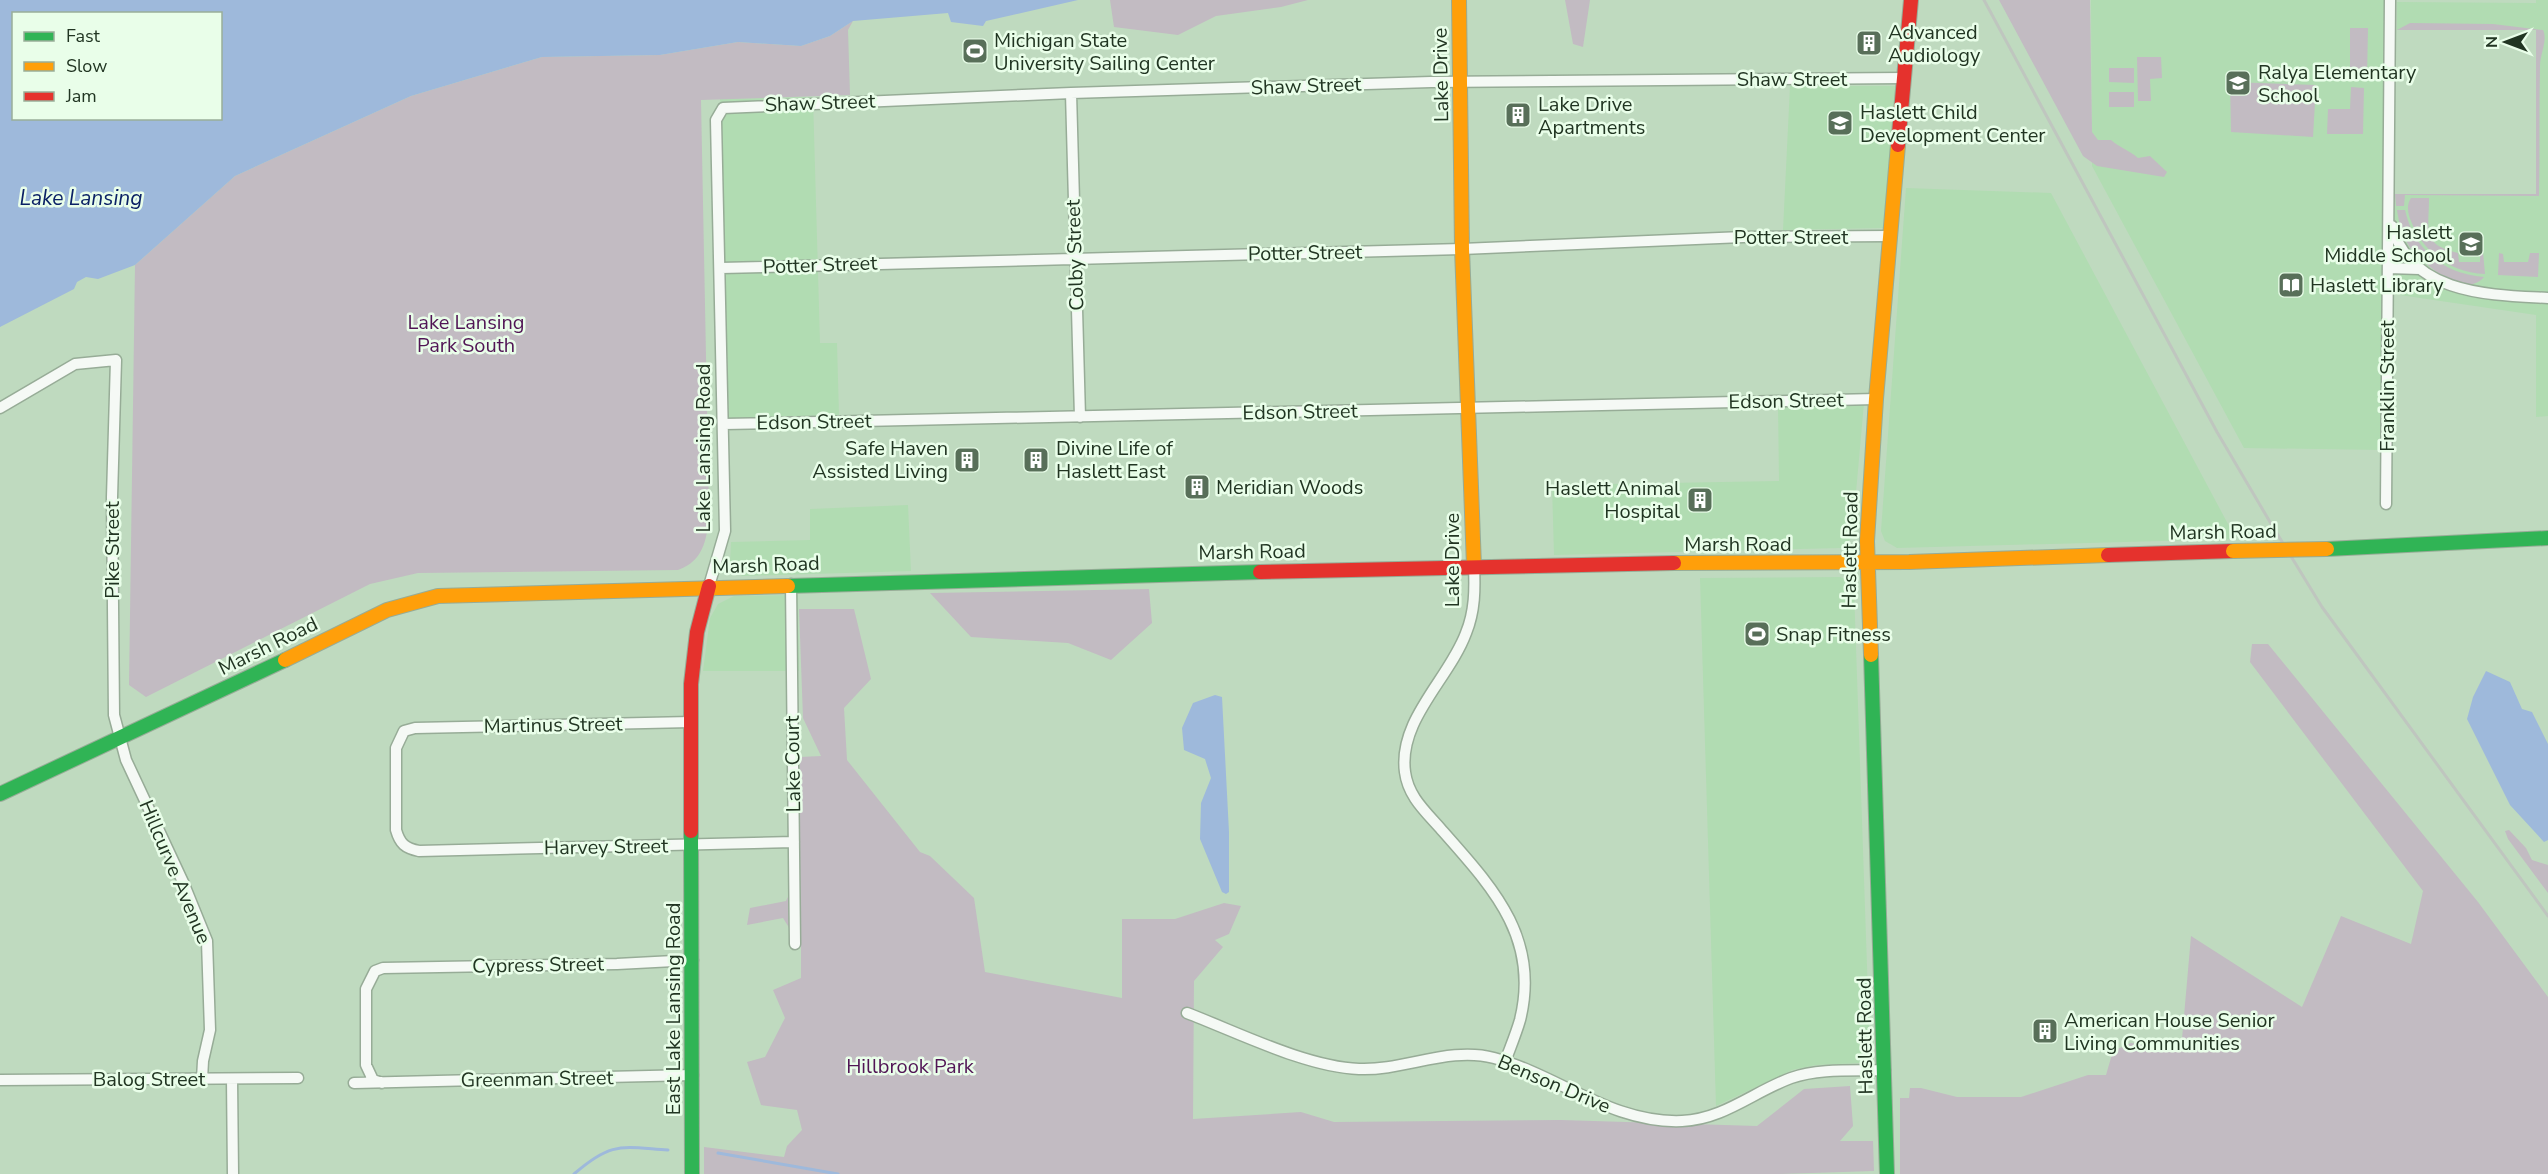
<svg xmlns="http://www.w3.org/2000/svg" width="2548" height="1174" viewBox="0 0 2548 1174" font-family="'Nunito Sans',sans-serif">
<rect width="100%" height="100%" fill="#bfdabf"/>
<path fill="#b1dcb2" d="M2091,0H2384L2382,450L2244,448L2092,166Z
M2536,0H2548V416L2536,417V315L2393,294L2395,194H2536V30H2397V2L2536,3Z
M1790,86H1896L1883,228L1783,230Z
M813,97L820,343H837L839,415L729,418L720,99Z
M1906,188L2051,193L2236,539L1897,548L1885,541L1881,531Z
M1864,403L1852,537L1842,548L1554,555L1552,485L1779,481L1778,405Z
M908,505L911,571L742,576L730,563L731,542L810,540V509Z
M1840,577L1850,581L1854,589L1870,1053L1860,1063L1816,1065L1792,1070L1716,1106L1700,578Z
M798,595L799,671H703L710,618L718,604L734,596Z"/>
<path fill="#c2bbc2" d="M1110,0H1308L1281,7L1216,16L1178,35L1114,27Z
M1565,0H1590L1583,47L1573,44Z
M1999,0H2090L2092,132L2098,140H2111C2120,148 2129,150 2138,158L2150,156L2167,172L2164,177L2097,166L2083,156Z
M853,21L848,30L850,95L701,100L709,510C708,535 705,561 678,570L418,573L370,584L146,697L129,685L135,265L235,176L411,96L542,57L660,55L738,42L801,46L830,36Z
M2410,23L2493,24L2543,30C2548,40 2540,54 2540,66C2539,109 2540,153 2539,196L2405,195L2404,206H2396L2395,194H2536V30H2397Z
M2350,28H2368L2367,77H2350Z
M2161,57L2162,78L2150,79L2151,101H2138L2137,57Z
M2109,68H2134V83L2109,82Z
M2230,82L2316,85L2313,137L2231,132Z
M2351,87L2364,88L2363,134H2327L2328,109H2350Z
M2109,92H2134V107H2109Z
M2411,198H2429C2429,232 2421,244 2458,253L2459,262H2480V254L2483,252L2485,274C2451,273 2423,252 2411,221C2408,214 2406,205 2411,198Z
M2397,210H2405C2414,250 2444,274 2484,277C2466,300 2421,263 2409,246C2402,235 2399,223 2397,210Z
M2499,253L2503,254L2504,262H2528L2530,253H2539L2538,277L2498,275Z
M1149,589L1152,623L1111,660L1068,643L971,637L930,593Z
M799,609H854L871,679L844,708L847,760L920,852L930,856L974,898L985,972L1122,998V919H1175L1224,903L1241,906L1229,934L1215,940L1223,947L1194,981L1193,1119L1301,1112L1334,1122L1561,1120L1757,1126L1804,1089L1850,1086L1853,1126L1840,1141H1873L1874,1171L1780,1174H704V1147L784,1157L787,1146L802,1130L797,1110L761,1105L747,1062L765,1057L785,1018L773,990L801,978V947L783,918L747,925L750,908L786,901L800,872V757L821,756L803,718Z
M2252,644H2268L2478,902L2548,997V1174H1900V1098H1909L1910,1088H1921L1957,1097H2021L2088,1075H2106L2113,1051L2131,1043L2153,1046L2182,1039L2191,936L2302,1007L2341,916L2411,944L2423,891L2250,662Z
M2509,830L2526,848L2532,860L2548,865V893L2508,839L2505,831Z"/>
<path fill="#9eb9db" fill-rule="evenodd" d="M0,0H1078L986,21L983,26L951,22L948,13L853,21L830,36L801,46L738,42L660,55L542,57L411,96L235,176L135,265L98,279L86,277L77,282L74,289L0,327ZM14,14H220V118H14Z
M2486,671L2510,682L2522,709L2532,712L2548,744V840L2544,842L2510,805L2467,719L2473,697Z
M1215,695L1222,697L1229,832V892L1226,894L1222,892L1200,839L1201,803L1211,778L1205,759L1184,750L1182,728L1193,703Z"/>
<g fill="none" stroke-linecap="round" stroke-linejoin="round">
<path stroke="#9eb9db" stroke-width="3" d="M718,1153L838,1174
M574,1174C612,1141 621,1147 668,1150"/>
<g stroke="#97ac97" stroke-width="13">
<path id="street" d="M1071,93L1080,417
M2392,226C2411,295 2491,295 2548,298
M721,268L1462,249L1743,237L1890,236
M2388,268L2420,269
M0,408L75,364L116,360L112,497L114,715L126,760L183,882L207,941L210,1030L203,1061L202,1079
M724,424L1876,399
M2386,504L2390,0
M1474,566C1475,589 1475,611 1466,633C1449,679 1398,720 1405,772C1408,796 1425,811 1440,828C1490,885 1541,936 1520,1020C1516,1034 1510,1048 1505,1062
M791,584L795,944
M709,586L725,531L716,120L723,108L1071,93L1431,82L1904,78
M691,722L415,728L404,731L396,748V830C400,844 405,848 419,851L794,842
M1187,1013C1237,1032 1306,1067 1359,1069C1404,1071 1449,1046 1494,1058C1558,1075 1612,1124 1682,1121C1724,1119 1753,1092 1791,1078C1820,1068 1854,1071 1885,1070
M232,1079L233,1174
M0,1080L298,1078
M354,1083L693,1075
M382,1083L373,1080L366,1065V989L375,971L383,968L617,964L693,960"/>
</g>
<g stroke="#97ac97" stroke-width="16">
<path id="fast" d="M2327,549L2548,538
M788,586L1260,572
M1871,655L1887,1174
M0,794L285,660
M691,831L692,1174"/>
</g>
<g stroke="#97ac97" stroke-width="16">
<path id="slow" d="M1459,0L1462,249L1474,566
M1674,563L1909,562L2108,555
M1871,655L1867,541L1876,399L1898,145
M285,660L387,610L438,596L788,586"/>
</g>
<g stroke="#97ac97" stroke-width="16">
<path id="jam" d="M1898,145L1911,0
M2108,555L2233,551
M1260,572L1674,563
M691,831V684L697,632L709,586"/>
</g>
<use href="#street" stroke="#f5f9f5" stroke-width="10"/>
<use href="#fast" stroke="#30b455" stroke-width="14"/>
<use href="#slow" stroke="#ff9f0a" stroke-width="14"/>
<use href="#jam" stroke="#e5322d" stroke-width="14"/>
<path stroke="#bfc6bf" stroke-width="3" d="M1984,0L2217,432L2270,522L2322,607L2548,916"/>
<g stroke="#97ac97" stroke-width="16" stroke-linecap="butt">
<path id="slow-bridge" d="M2233,551L2327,549"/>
</g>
<use href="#slow-bridge" stroke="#ff9f0a" stroke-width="14"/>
</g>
<defs>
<g id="building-square" transform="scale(1.35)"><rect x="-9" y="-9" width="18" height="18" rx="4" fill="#586f59" stroke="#e9fee9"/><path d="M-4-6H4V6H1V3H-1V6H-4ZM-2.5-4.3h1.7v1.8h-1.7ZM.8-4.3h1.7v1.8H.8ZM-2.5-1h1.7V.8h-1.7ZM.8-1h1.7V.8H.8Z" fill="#fff"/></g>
<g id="stadium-square" transform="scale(1.35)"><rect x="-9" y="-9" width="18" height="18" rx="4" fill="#586f59" stroke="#e9fee9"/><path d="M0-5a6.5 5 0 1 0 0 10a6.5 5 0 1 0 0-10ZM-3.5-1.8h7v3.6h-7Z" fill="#fff"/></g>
<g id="school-square" transform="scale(1.35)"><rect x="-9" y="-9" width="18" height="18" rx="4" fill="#586f59" stroke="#e9fee9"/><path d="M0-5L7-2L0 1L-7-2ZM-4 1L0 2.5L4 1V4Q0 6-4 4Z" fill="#fff"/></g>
<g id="library-square" transform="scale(1.35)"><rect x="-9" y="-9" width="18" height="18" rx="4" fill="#586f59" stroke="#e9fee9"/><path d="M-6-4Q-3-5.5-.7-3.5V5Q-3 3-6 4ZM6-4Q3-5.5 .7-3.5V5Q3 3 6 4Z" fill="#fff"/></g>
</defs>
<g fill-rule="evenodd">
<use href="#building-square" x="1869" y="43"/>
<use href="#stadium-square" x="975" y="51"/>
<use href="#school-square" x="2238" y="83"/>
<use href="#building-square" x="1518" y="115"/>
<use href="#school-square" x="1840" y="123"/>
<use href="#school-square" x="2471" y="244"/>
<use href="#library-square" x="2291" y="285"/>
<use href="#building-square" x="967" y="460"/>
<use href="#building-square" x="1036" y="460"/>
<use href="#building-square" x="1197" y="487"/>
<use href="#building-square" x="1700" y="500"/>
<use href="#stadium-square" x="1757" y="634"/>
<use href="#building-square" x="2045" y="1031"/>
</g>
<g text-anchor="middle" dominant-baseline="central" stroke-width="5" stroke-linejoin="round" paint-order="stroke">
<g font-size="20" fill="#213522" stroke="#e9fee9" text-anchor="start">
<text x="1888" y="32">Advanced<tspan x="1888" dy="23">Audiology</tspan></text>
<text x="994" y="40">Michigan State<tspan x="994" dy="23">University Sailing Center</tspan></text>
<text x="2258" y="72">Ralya Elementary<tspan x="2258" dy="23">School</tspan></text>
<text x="1538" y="104">Lake Drive<tspan x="1538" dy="23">Apartments</tspan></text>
<text x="1860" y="112">Haslett Child<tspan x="1860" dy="23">Development Center</tspan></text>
<text x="2452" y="232" text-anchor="end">Haslett<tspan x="2452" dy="23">Middle School</tspan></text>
<text x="2310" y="285">Haslett Library</text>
<text x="948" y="448" text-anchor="end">Safe Haven<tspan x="948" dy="23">Assisted Living</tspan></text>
<text x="1056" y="448">Divine Life of<tspan x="1056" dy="23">Haslett East</tspan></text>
<text x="1216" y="487">Meridian Woods</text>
<text x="1680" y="488" text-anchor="end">Haslett Animal<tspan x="1680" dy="23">Hospital</tspan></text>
<text x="1776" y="634">Snap Fitness</text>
<text x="2064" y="1020">American House Senior<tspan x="2064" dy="23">Living Communities</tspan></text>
</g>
<g font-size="20" fill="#213522" stroke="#e9fee9">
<text transform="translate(1441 75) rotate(-91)">Lake Drive</text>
<text x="1792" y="79">Shaw Street</text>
<text transform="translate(1306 86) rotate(-2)">Shaw Street</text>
<text transform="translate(820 103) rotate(-2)">Shaw Street</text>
<text x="1791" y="237">Potter Street</text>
<text transform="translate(1305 253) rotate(-1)">Potter Street</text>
<text transform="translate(1075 255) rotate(-92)">Colby Street</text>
<text transform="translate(820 265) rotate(-2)">Potter Street</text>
<text transform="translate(2387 386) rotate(-90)">Franklin Street</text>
<text transform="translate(1786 401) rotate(-1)">Edson Street</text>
<text transform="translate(1300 412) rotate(-1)">Edson Street</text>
<text transform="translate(814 422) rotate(-1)">Edson Street</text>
<text transform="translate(703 448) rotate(-90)">Lake Lansing Road</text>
<text transform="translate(2223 532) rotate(-1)">Marsh Road</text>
<text x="1738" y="544">Marsh Road</text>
<text transform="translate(112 550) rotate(-90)">Pike Street</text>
<text transform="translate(1850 550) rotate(-89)">Haslett Road</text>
<text transform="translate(1252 552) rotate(-1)">Marsh Road</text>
<text transform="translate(1452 560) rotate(-90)">Lake Drive</text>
<text transform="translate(766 565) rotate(-2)">Marsh Road</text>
<text transform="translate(268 646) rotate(-26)">Marsh Road</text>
<text transform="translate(553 725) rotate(-1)">Martinus Street</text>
<text transform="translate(793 764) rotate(-91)">Lake Court</text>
<text transform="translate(606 847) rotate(-1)">Harvey Street</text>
<text transform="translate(175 872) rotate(67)">Hillcurve Avenue</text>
<text transform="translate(538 965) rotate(-1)">Cypress Street</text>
<text transform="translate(673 1009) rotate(-90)">East Lake Lansing Road</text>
<text transform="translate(1865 1036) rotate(-91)">Haslett Road</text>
<text x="149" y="1079">Balog Street</text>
<text transform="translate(537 1079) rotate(-1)">Greenman Street</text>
<text transform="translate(1554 1084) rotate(23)">Benson Drive</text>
</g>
<g font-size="20" fill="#511555" stroke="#e9fee9">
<text x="466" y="322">Lake Lansing<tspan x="466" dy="23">Park South</tspan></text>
<text x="910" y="1066">Hillbrook Park</text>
</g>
<g font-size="21" font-style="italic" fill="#0b2165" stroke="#e9fee9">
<text x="81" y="198">Lake Lansing</text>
</g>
</g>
<rect x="12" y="12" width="210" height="108" fill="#e9fee9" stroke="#99ae99" stroke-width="1.5"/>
<rect x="24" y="32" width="30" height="9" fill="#30b455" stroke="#99ae99" stroke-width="1.5"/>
<text x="66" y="42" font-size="18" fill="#213522">Fast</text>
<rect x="24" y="62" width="30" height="9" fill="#ff9f0a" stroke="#99ae99" stroke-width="1.5"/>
<text x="66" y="72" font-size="18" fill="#213522">Slow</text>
<rect x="24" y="92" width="30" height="9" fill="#e5322d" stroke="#99ae99" stroke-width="1.5"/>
<text x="66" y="102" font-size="18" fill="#213522">Jam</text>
<g transform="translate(2506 42) rotate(270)" stroke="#e9fee9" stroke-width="4.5" paint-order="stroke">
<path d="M0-4.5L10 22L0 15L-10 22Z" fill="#213522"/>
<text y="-9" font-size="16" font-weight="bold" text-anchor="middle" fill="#213522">N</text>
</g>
</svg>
